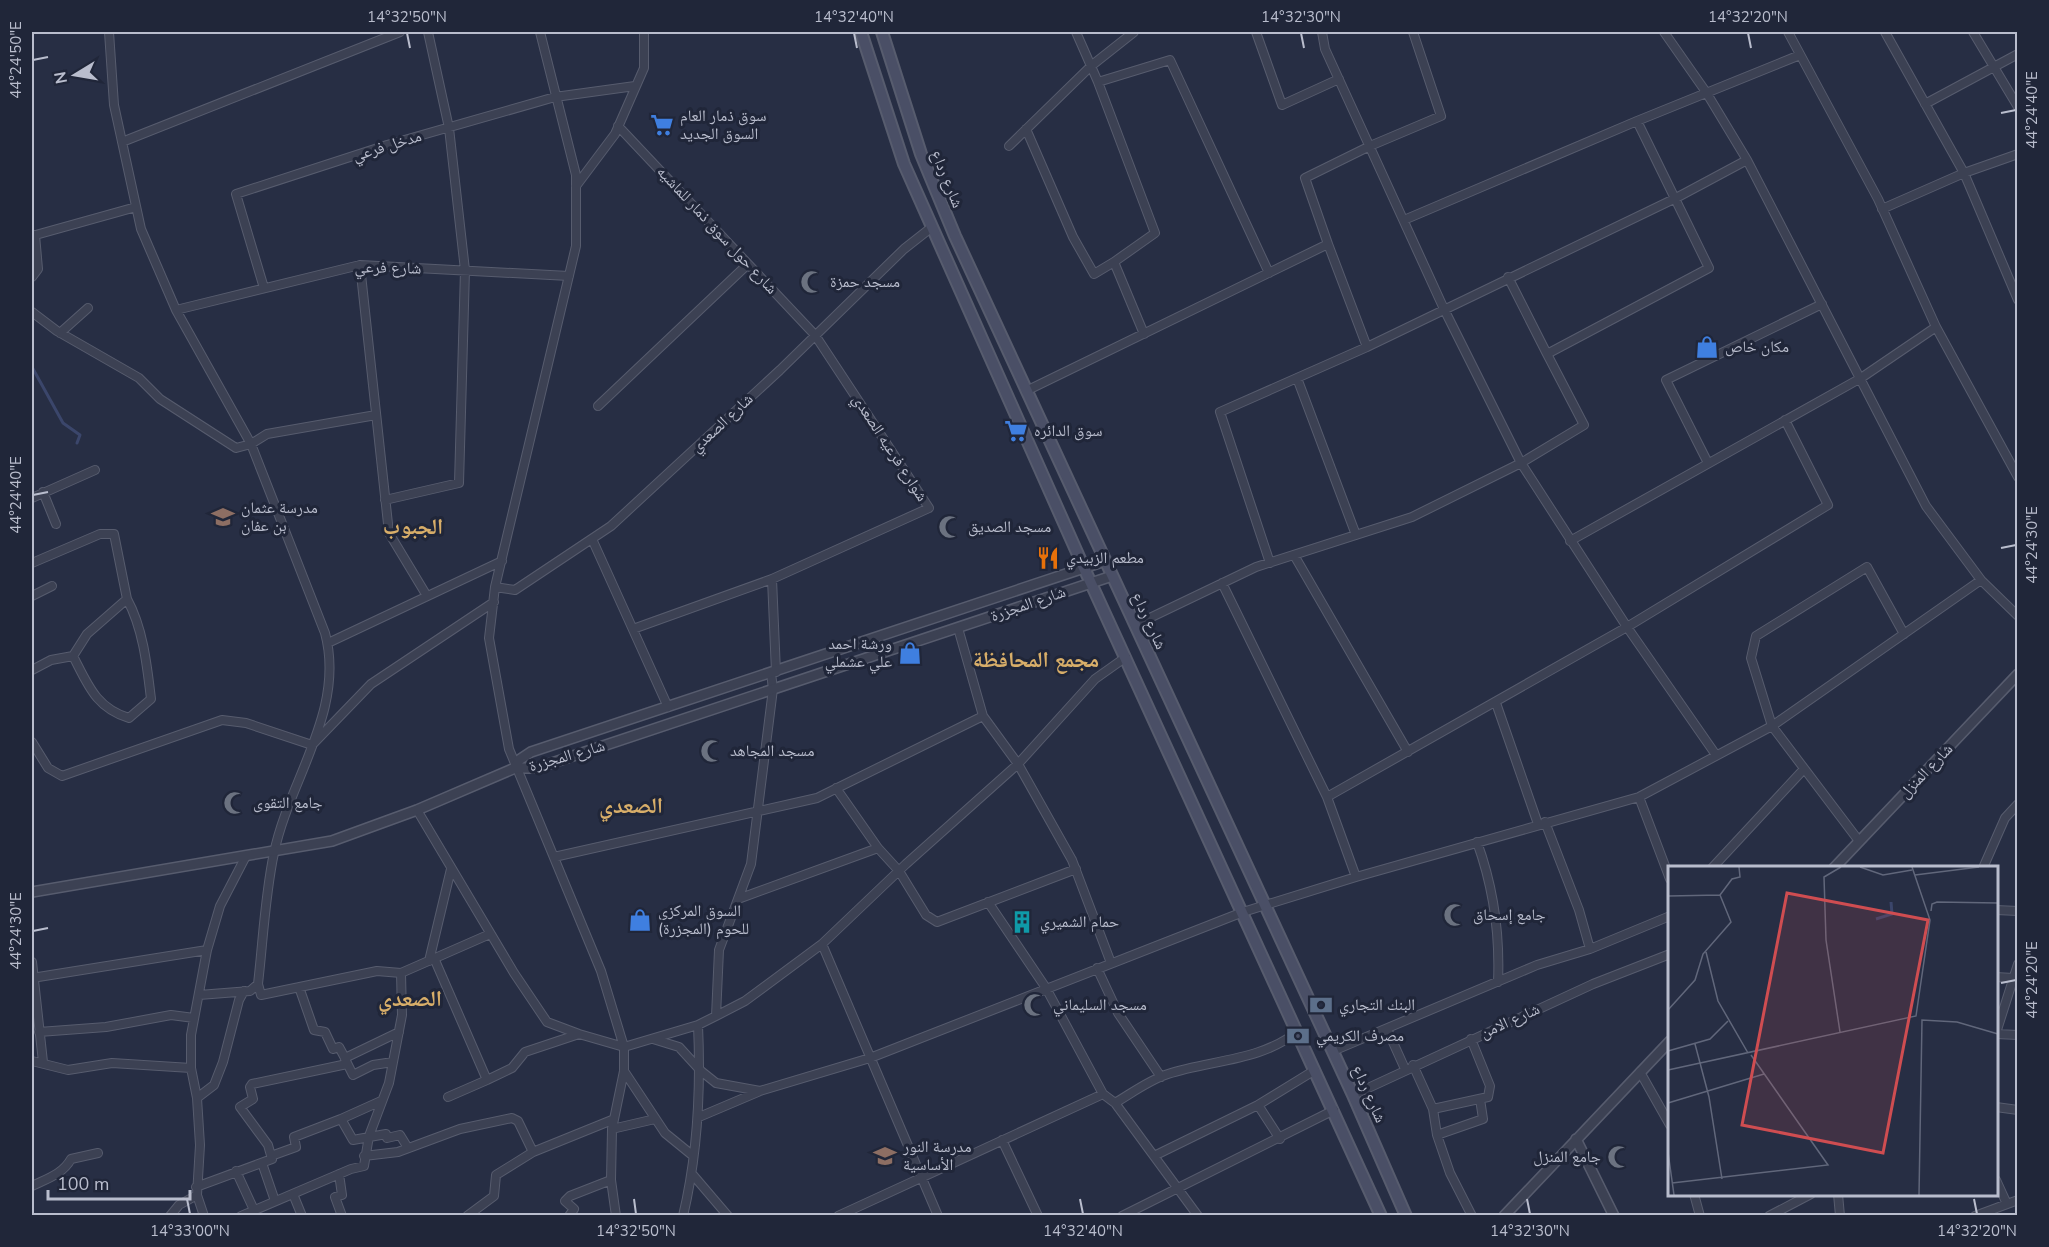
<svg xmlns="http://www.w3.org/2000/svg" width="2049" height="1247" viewBox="0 0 2049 1247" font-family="'Nunito Sans','Noto Naskh Arabic',sans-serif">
<rect width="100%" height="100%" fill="#272e44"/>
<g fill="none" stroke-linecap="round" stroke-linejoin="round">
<path stroke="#3b466b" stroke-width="3" d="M32,367L63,423L80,435L77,443"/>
<g stroke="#575c6e" stroke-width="10">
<path id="minor" d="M109,32L114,105L141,229L176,310L251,444L325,633C346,710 289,780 274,853C265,895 263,941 258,984L261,995L377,971L401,973
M540,32L576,175V246L495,587L489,638L509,749L601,971L624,1047V1071L612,1129L611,1180L616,1216
M1076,32L1098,82
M1256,32L1282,105L1339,79
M1322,32L1325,49L1444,309L1521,463L1627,627L1716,755
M1664,32L1706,92L1747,160L1926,506L1981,580L2018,616
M1788,32L1878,199L1936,327L2018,477
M1885,32L1964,173L2018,300
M1973,32L2018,107
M1925,104L2018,54
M618,126L815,335L929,508L772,579L633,629
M1026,129L1073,237L1094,274L1114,262
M122,142L400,32
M1009,146L1091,66L1134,32
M576,186L615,134L644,68V32
M1882,209L1964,173L2018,154
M1404,220L1637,121L1800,55
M32,236L136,207
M1328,244L1305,178L1370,146L1441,116L1413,32
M360,265L389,533L427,596
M32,277L38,269L35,235
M1508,277L1547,354L1709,268L1637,121
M264,288L236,194L387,145L555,97L635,86
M176,310L360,265L569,276
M32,312L57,331L139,378L160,399L236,448L251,444L267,434L376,415
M60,333L88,308
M1144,334L1114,262L1155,233L1098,82L1170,60L1269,273
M1297,378L1356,535
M1026,391L1328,244L1367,347
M598,406L748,264
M1708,463L1666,380L1822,304
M43,492L56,524
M32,498L95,470
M385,500L459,483L465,270L449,128L428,32
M592,539L668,707
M1570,541L1861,378L1936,327
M1294,555L1408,752
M32,563L100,534H114L127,599L87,634L73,656L51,660L32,670
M1270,563L1220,412L1367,347L1676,198L1747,160
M772,579L776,672
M1222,583L1327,797L1356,877
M495,587L515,590L611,526L780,370L904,249L932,227
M32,596L52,586
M1135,625L1256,567L1412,517L1521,463L1584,425L1547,354
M958,628L983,716L1018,764L1072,860L1111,963
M328,643L502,561
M73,656C88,685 96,708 129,718L151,699C147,665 143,628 127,599
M1496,703L1538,824
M32,742L48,768L62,776L222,720L246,723L312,745L371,684L494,602
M1327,797L1627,627L1828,505L1785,420
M1639,797L1670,879
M417,810L514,973L547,1022L579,1034L624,1047L698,1025
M1545,822L1579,910L1590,949
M1859,841L1772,726L1751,658L1756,636L1867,567L1904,634
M1477,842C1493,886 1500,935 1498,982
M878,848L899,871L926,915L937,922L1076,869
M554,857L817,798L983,716
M1712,868L1804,769
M1983,868L2005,818L2018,804
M738,899L878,848L836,788
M988,902L1046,988L1103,1094
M1996,910L2018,911
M822,944L938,1216
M434,958L487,1080L512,1068L525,1052L579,1034
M429,961L451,869
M32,962L43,1062
M1097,968L1118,1013L1161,1077
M1996,977L2013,978
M32,978L207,950
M299,987L314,1030L325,1032L333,1049L339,1047L345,1058L399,1032
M199,995L250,991L258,984
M716,1016L745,1001L822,944L906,864L1018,764L1095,679L1126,657
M1387,1029L1405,1069
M39,1032L106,1027L171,1015L194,1018
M1996,1033L2018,964
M1996,1034L2018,1035
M653,1039L679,1047L701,1071L716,1083L760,1091L870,1058L1243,912L1356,877L1639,797L1772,726L1981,580
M1333,1051L1537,965L1590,949L1670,916
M345,1059L353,1075L373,1065L393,1062
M32,1061L68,1070L112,1063L191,1068
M1413,1065L1433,1109L1437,1135L1483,1119L1480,1099
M624,1071L665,1133L692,1155
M1640,1072L1670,1125
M1353,1095L1593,984L1670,954
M448,1097L487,1080
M197,1098L214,1085L223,1062L239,1000L244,991
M1115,1103L1198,1216
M1258,1105L1280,1139
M1996,1107L2018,1110
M1433,1109L1488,1097L1490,1086L1471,1039
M699,1117L758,1092
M341,1119L381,1101
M612,1129L655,1119
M1437,1135L1450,1173L1472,1216
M1002,1140L1038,1216
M1156,1155L1258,1105L1315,1070
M271,1156L296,1147L294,1137L341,1119L353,1140L386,1134L387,1138L400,1135L408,1148
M364,1156L398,1152L460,1129L512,1118L518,1121L533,1152
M262,1163L275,1201
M236,1171L254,1210
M339,1174L342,1195L335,1197L342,1216
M693,1175L728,1216
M1996,1180L2007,1204
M32,1186C46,1179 63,1174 71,1159L98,1153
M196,1187L272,1159L268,1145L240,1107L253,1099L250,1087L252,1084L347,1064
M293,1194L302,1216
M1694,1194L1700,1216
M1838,1194L1840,1216
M170,1216L179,1205L197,1195
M204,1216L197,1195L200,1145L197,1098L191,1068V1035L207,950L220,906L246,856
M241,1216L351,1169L364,1166L369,1136L389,1083L402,1015L401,973L490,934
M467,1216L494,1196L496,1175L533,1152L612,1120
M569,1216L574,1209L565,1201L570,1196L611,1180
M683,1216C698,1153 701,1090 698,1025L716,1016L719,950L751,864L773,689L771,673
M838,1216L1103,1094L1115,1103C1132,1093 1149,1080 1168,1074C1210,1060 1262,1061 1298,1031
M1122,1216L1334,1110
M1769,1216L1811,1194
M1975,1216L2018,1200"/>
</g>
<g stroke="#575c6e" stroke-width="12">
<path id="tertiary" d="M515,768L519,760L531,752L1105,561
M515,768H537L1112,576
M1834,868L2018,674
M32,892L332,841L417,810L515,768
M1576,1139L1614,1216
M1504,1216L1670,1041"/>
</g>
<g stroke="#575c6e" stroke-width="14">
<path id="secondary" d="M861,32L904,164L1084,568L1381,1216
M882,32L921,154L955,236L1353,1095L1406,1216"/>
</g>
<use href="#minor" stroke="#3c4153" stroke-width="8"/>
<use href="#tertiary" stroke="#3c4153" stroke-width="9"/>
<use href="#secondary" stroke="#4a4f66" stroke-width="10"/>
</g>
<path fill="none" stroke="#b9bdcd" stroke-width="2" d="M407,33L410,48M854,33L857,48M1301,33L1304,48M1748,33L1751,48M33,60L48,57M2001,113L2016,110M33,495L48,492M2001,548L2016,545M33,931L48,928M2001,983L2016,980M187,1199L190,1214M634,1199L636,1214M1080,1199L1083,1214M1527,1199L1530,1214M1974,1199L1977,1214"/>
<defs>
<g id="supermarket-bare" transform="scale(1.8)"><path d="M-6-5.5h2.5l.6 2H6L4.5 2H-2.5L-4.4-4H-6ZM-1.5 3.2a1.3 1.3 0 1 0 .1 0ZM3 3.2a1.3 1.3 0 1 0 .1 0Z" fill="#3f7fe0" stroke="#202639" stroke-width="2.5" paint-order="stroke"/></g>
<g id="mosque-bare" transform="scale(1.8)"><path d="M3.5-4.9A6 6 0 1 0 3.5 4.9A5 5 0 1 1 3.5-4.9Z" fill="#6b7280" stroke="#202639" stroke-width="2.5" paint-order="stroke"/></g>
<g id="shop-bare" transform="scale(1.8)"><path d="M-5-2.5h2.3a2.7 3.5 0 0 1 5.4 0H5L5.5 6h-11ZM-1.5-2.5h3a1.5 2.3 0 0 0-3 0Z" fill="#3f7fe0" stroke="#202639" stroke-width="2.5" paint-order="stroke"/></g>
<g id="school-bare" transform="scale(1.8)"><path d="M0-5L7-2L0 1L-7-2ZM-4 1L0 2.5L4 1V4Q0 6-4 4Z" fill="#8d6e63" stroke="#202639" stroke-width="2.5" paint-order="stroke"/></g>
<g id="restaurant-bare" transform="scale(1.8)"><path d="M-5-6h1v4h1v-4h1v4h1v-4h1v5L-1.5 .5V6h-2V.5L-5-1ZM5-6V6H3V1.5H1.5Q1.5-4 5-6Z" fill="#e8710a" stroke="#202639" stroke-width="2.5" paint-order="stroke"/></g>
<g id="building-bare" transform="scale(1.8)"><path d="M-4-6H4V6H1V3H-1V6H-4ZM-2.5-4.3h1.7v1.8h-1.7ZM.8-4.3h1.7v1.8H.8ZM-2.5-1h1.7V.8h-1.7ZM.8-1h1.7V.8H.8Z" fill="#0f9aa8" stroke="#202639" stroke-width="2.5" paint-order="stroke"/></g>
<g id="bank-bare" transform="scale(1.8)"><path d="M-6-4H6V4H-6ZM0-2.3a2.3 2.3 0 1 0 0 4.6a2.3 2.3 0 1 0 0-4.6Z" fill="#5c6f8a" stroke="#202639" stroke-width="2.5" paint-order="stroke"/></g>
</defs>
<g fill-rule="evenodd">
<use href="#supermarket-bare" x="662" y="125"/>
<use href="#mosque-bare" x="812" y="282"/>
<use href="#shop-bare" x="1707" y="347"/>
<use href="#supermarket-bare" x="1016" y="431"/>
<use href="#school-bare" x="223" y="517"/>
<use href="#mosque-bare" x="950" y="527"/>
<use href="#restaurant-bare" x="1048" y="558"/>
<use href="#shop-bare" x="910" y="653"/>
<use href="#mosque-bare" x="712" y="751"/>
<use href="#mosque-bare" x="235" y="803"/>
<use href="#mosque-bare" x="1455" y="915"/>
<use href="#shop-bare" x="640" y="920"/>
<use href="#building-bare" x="1022" y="922"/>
<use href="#mosque-bare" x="1035" y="1005"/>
<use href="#bank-bare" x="1321" y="1005"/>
<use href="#bank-bare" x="1298" y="1036"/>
<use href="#school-bare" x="885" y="1156"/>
<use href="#mosque-bare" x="1619" y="1157"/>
</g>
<g text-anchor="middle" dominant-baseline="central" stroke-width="6" stroke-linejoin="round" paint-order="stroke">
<g font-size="16" fill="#b9bdcd" stroke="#202639" text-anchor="start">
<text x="680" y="116">سوق ذمار العام<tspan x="680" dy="18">السوق الجديد</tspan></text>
<text x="830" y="282">مسجد حمزة</text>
<text x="1725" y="347">مكان خاص</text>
<text x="1034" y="431">سوق الدائره</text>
<text x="241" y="508">مدرسة عثمان<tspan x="241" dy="18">بن عفان</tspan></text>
<text x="968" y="527">مسجد الصديق</text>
<text x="1066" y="558">مطعم الزبيدي</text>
<text x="892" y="644" text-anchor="end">ورشة احمد<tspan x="892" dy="18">علي عشملي</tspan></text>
<text x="730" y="751">مسجد المجاهد</text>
<text x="253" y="803">جامع التقوى</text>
<text x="658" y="911">السوق المركزي<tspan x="658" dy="18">للحوم (المجزرة)</tspan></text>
<text x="1473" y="915">جامع إسحاق</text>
<text x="1040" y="922">حمام الشميري</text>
<text x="1053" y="1005">مسجد السليماني</text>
<text x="1339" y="1005">البنك التجاري</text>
<text x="1316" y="1036">مصرف الكريمي</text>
<text x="903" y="1147">مدرسة النور<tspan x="903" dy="18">الأساسية</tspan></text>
<text x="1601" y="1157" text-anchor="end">جامع المنزل</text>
</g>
<g font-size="16" fill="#b9bdcd" stroke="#202639">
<text transform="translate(387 146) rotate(-17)">مدخل فرعي</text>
<text transform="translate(947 179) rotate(68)">شارع رداع</text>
<text transform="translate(717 230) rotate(47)">شارع حول سوق ذمار للماشيه</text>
<text transform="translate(388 268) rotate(1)">شارع فرعي</text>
<text transform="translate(722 423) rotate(-43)">شارع الصعدي</text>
<text transform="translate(890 448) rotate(57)">شوارع فرعيه الصعدي</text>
<text transform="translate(1028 604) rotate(-19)">شارع المجزرة</text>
<text transform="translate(1149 621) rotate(65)">شارع رداع</text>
<text transform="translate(567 756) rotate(-16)">شارع المجزرة</text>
<text transform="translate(1926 771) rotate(-46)">شارع المنزل</text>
<text transform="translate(1510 1021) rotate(-24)">شارع الامن</text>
<text transform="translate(1369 1094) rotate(66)">شارع رداع</text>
</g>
<g font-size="22" font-weight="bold" fill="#d8ae69" stroke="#202639">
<text x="413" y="527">الجبوب</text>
<text x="1036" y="660">مجمع المحافظة</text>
<text x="631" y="806">الصعدي</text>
<text x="410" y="999">الصعدي</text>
</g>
</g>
<g transform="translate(1668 866)">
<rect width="330" height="330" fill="#272e44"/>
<path fill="none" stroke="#3b466b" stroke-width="3" d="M208,53L224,48L223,36"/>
<path fill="none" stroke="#61677b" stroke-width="1.5" d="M192,1L215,9L244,4M247,9L311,1M52,29L64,13L72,11L71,1M0,30L52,29L63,56L35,88L27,114L0,144M263,45L264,38L269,36L330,37M38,86L50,135L80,187M172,166L158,74L156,11L173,1M27,178L41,231L54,313M0,185L42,173L60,155M0,204L248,150L262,54L244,1M0,237L96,208M0,286L6,329M4,317L160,299L83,189M251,329L254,154L289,156L330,168"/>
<path fill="#cf4d51" fill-opacity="0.15" stroke="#cf4d51" stroke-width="3" d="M119,27L260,54L215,287L74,259Z"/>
<rect width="330" height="330" fill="none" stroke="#b9bdcd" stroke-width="3"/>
</g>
<rect width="2049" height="1247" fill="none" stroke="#202639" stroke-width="66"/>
<g transform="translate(75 75) rotate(259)" stroke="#202639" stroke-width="4.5" paint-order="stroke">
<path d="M0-4.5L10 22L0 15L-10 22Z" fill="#b9bdcd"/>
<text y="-9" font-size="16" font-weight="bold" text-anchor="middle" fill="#b9bdcd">N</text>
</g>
<path d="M48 1190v9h142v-9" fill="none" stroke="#b9bdcd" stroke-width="3"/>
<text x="57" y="1190" font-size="18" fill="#b9bdcd" stroke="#202639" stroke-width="4.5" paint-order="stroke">100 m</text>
<rect x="33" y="33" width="1983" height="1181" fill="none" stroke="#b9bdcd" stroke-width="2"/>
<g font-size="15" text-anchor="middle" fill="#b9bdcd">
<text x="407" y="22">14°32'50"N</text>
<text x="854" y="22">14°32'40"N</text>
<text x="1301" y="22">14°32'30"N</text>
<text x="1748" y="22">14°32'20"N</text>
<text transform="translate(16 60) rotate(-90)" y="5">44°24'50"E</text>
<text transform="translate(2032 110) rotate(-90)" y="5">44°24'40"E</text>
<text transform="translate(16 495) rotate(-90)" y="5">44°24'40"E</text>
<text transform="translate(2032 545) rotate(-90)" y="5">44°24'30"E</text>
<text transform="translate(16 931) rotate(-90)" y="5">44°24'30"E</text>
<text transform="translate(2032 980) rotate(-90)" y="5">44°24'20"E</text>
<text x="190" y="1236">14°33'00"N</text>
<text x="636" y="1236">14°32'50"N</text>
<text x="1083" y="1236">14°32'40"N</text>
<text x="1530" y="1236">14°32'30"N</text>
<text x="1977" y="1236">14°32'20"N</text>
</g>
</svg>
